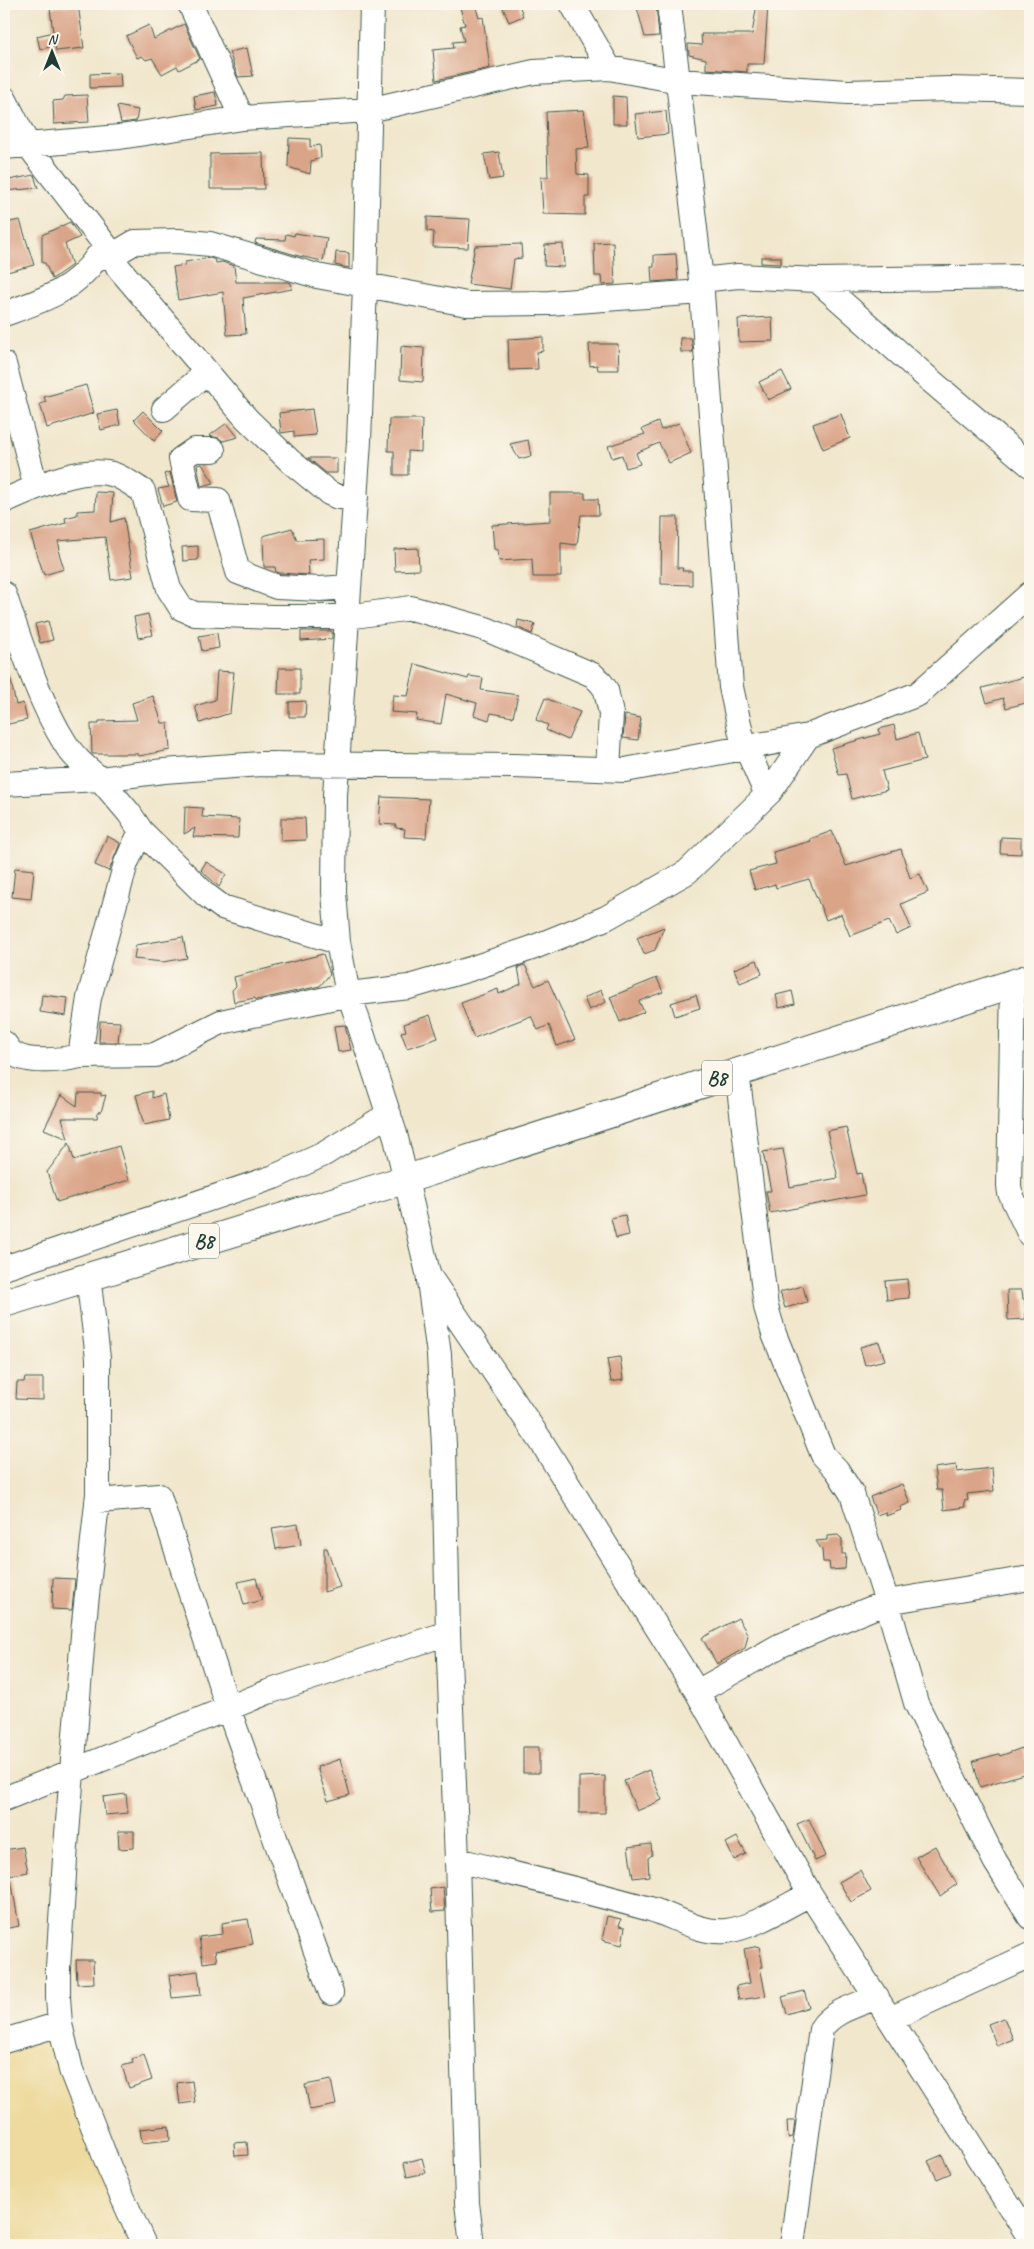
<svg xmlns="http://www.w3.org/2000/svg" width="1034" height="2249" viewBox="0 0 1034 2249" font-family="Caveat,sans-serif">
<rect width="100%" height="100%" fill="#fbf7ec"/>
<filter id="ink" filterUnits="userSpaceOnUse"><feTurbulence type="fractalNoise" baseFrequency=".02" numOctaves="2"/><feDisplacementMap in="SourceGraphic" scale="10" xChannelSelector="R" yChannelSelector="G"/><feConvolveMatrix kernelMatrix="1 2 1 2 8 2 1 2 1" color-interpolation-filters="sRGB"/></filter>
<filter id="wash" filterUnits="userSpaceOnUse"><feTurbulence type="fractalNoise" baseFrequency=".0096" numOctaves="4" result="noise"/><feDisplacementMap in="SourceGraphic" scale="20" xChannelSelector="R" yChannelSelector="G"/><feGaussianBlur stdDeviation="1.12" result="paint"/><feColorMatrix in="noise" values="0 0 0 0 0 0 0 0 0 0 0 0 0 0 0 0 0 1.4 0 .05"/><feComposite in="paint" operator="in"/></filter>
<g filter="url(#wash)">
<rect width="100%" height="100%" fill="#f1e7cd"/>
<path fill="#eeda9e" stroke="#868c69" d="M62,2034L144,2245H4V2049Z"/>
<g id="blocks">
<path fill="#daa488" d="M78,4L84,48L56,51L55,46L40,49L37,36L53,32L50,8Z
M459,4H475L479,18L483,17L490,68L436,80L433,50L454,48L453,42L464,41L460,26L465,25Z
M515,4H519L523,16L509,22L503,8Z
M636,4H656L659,36L645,37Z
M757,4L768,5L764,64H747V72L706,69V59L689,55L688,44L702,45L701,34H752Z
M184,24L200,59L179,70L177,66L162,74L152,58L146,60L142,56L137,58L126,36L149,25L154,39Z
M247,48L253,76L238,77L229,52Z
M120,73L121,87L90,88V74Z
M215,92L218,106L196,110L194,96Z
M87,95L89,122L54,124L53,101L63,100L65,96Z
M613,96L626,97L627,124H613Z
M117,106L138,110L136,121L121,123Z
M584,110L589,148L576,149L577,174L589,175V197H585V215L543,214L541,177H548L546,112Z
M666,111L668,134L638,137L635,114Z
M289,138L310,139V147L320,145L321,158L311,161L310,174L288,167Z
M499,152L503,178L489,180L484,154Z
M263,153L264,189H210V154Z
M34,175L38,188L4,191V181Z
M427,217L470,219L468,248L433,247L434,232L427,231Z
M20,220L34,265L7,272L4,260V223Z
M70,222L80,237L65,244L72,265L52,279L45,263H42V235Z
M295,233L327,238L323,261L299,256L255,243L256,239L285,240L286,234L294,236Z
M613,242L615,284L602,285L601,276H595L594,243Z
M521,244L522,258L514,259L510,289L468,284L475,246Z
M563,244L564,267L544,266L545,245Z
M336,252L349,253V268L335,265Z
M676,254L678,280L652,282L651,267H654V255Z
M761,257H781V264L761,263Z
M210,258L215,260L216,263L222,262L234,266L236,282H288L291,283L292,289L243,298L246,334L227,335L223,292L178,300L173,267L185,265V262Z
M772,317L773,341L739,342L738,319Z
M543,337V351L537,352L538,369L509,370L508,339Z
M680,338H691L693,352H681Z
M589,344H618L619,370H598L597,365L590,366Z
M401,346L424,348L423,382L400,380Z
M782,371L791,389L768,400L759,382Z
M86,385L94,413L47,428L40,404L46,402L44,397Z
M312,409L316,435L294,437V431L281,433L279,413Z
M117,410L120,425L101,430L97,414Z
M143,411L163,431L154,441L134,420Z
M841,414L850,438L823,449L813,424Z
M389,419H422L421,452L408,451V475H394V451H388Z
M658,422L661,430L679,423L691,453L669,463L659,443L636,453L640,464L626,468L622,455L612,458L608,446L645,434L642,429Z
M227,423L238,437L223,441L219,438L209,436Z
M528,440L531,456L519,459L510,444Z
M308,458H337V473H326Z
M202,464L214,483L201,486L197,465Z
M170,472L177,502L163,506L158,489L169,487L164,474Z
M96,492L113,493L111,522L124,518L133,577L111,580L105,537L58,541L60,549L58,550L64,569L44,575L30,533L66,523L65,518L77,515V511L95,510Z
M550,493H585V499H598L599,515H581L577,545L561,543V577H533L532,559L499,561L498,550L494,549L492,525L550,521Z
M662,517H678L677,568H683L682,571H692V585L661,584Z
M292,528L297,540L324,539V559L308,560L309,575L280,573L276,572L275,567H264L263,536Z
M198,546V560L183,561L182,547Z
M418,548L419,570L395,571L394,549Z
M148,614L153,635L138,638L134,617Z
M518,620L535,624L532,634L517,627Z
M48,621L53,640L40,643L35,624Z
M301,631H332V639L301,641Z
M217,633L219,648L202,651L199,636Z
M415,664L468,679L469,676L483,678L481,690L518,695L513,717L491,713L489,720L474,715L477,703L446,694L441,724L416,720L417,714L391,712L393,695L408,696Z
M279,668H300V694H278Z
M217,671L234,672L230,713L200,723L195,706L215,700Z
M4,676H10L16,705L23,703L27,720L4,725Z
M1024,677L1025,681L1030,680V702L1006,708L1003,698L987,703L982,688Z
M153,696L162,723H168L170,750L139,756L138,754H92L91,724H99V721L137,720L132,703Z
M545,698L580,712L568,740L546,730L548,725L536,720Z
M306,701L305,717H289V702Z
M625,715L641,718L638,740L623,738Z
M894,725L897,739L918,733L925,760L882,771L887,790L852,799L846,774L839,775L831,748L880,734L879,729Z
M381,797L429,799L426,838L404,837L405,829L396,828V825L379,824Z
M185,807L203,808L202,817L239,819L238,838L193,837L195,828L184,834Z
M281,818H305L306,840L281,841Z
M832,831L846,866L901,849L910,878L920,874L928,892L901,904L911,928L896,935L889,921L850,936L841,914L826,920L809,879L776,888L775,884L755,890L749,871L776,864L773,852L811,841L810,839Z
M107,836L120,843L109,871L95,865Z
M1001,837L1021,838V854L1000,853Z
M206,862L226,874L219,887L201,870Z
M15,868L34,870L31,899L12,897Z
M664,927L655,950L644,954L637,938Z
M183,937L187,958L163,962L134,959L136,945Z
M323,954L330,974L320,986L256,1000L255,998L234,1002L232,990L236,986L234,977Z
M757,960L762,974L740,983L734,969Z
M525,965L535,986L548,980L575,1040L557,1046L549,1025L538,1030L531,1016L474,1038L461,1003L498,989L499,994L521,984L518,967Z
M657,978L663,992L639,1001L644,1012L620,1022L610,997Z
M601,990L606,1002L589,1010L584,998Z
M792,991L795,1004L779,1008L776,995Z
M42,995L68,998L66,1016L40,1012Z
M696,995L700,1008L675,1016L671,1003Z
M430,1015L438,1038L407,1048L401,1032L406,1031L404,1024Z
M100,1021L120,1022L118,1042H99Z
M345,1025L351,1050L338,1052L334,1026Z
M152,1091V1098L164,1094L169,1120L144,1125L136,1095Z
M78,1093H101V1096L106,1095L101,1112H98L97,1118H62L68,1139L44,1129L61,1095L77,1106Z
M846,1127L857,1174L861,1173L865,1195L770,1213L766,1191H771L763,1152L783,1149L790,1187L838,1178L827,1131Z
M69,1143L74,1160L119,1146L129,1180L57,1202L47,1172Z
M625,1215L629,1235L616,1238L611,1218Z
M907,1279L909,1298L887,1300L885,1281Z
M803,1286L807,1302L785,1308L780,1292Z
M1007,1290H1022L1023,1299H1025L1026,1319L1008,1320Z
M879,1342L885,1360L865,1365L860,1347Z
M620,1357L623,1380L611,1382L607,1359Z
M25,1378H43V1400L16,1399L17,1382H24Z
M956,1465L957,1472L992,1468L994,1491L967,1494L968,1500L964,1501L965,1507L944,1510L942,1490H937L934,1468Z
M902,1484L910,1503L900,1507L901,1510L886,1516L885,1512L877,1515L870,1497Z
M298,1524L301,1545L276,1549L272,1528Z
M838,1535L842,1539V1554H846L845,1569L830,1570L829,1562H823L822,1550L816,1541L827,1540V1536Z
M324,1548H327L340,1587L324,1592Z
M53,1578L75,1579L72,1610L52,1609Z
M256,1578L262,1600L244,1605L238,1582Z
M738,1618L748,1635L745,1648L717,1664L702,1638Z
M523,1747H539V1773H523Z
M1022,1748L1030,1772L980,1787L973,1761L999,1754L1000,1756Z
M340,1759L350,1795L328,1801L317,1767Z
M649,1770L662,1800L637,1811L624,1781Z
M605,1776V1813H579V1777Z
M126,1794L128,1813L105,1815L103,1797Z
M809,1819L826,1856L815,1861L797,1824Z
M118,1831H134V1848L119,1849Z
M737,1837L746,1854L734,1860L726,1843Z
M651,1844L652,1855L648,1858L649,1876L633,1878L628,1847Z
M935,1846L957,1884L940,1896L916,1857Z
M23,1847L28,1872L4,1877V1850Z
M860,1870L871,1891L851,1902L839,1882Z
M4,1879H11L19,1926L4,1929Z
M443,1887L445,1911L432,1912L430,1889Z
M607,1916L621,1919L619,1926L625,1927L622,1945L602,1940Z
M248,1919L253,1944L215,1951L217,1961L203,1963L199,1937L223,1934L222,1923Z
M759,1946L763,1967H760L766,1996L739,2000L736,1986L750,1983L744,1949Z
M76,1960H93L94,1983L77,1984Z
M198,1971L201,1995L172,1998L169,1975Z
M804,1991L809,2007L787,2014L782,1997Z
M1004,2018L1013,2039L997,2046L988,2024Z
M144,2055L152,2080L129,2088L122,2066L133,2063L132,2059Z
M331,2080L336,2105L310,2110L305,2085Z
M192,2081L195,2102L180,2104L177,2083Z
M787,2121H795L793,2137L788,2138Z
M169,2126L170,2140L142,2143L140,2129Z
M247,2142L248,2155L235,2156L234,2143Z
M942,2155L951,2173L937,2179L928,2161Z
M422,2158L426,2173L407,2177L404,2163Z"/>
</g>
</g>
<g filter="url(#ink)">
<use href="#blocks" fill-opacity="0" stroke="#3e564b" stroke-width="1"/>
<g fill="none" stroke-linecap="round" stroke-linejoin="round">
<g stroke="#3e564b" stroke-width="26">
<path id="minor" d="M190,4L242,118
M372,4L365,286L359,441L335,795L334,892L338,942L346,984L395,1134L428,1273L439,1355L444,1446L448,1633L457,1860L467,2203L472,2245
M572,4L609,68
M669,4L701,280L731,687L742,738L763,786L770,792
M4,98L28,145L113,255L118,267L246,418L290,461L329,493L338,497H356
M4,147L120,137L242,118L369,110L534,72L609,68L679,81L848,92L949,89L1030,91
M701,280L738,276L817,280L1030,277
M817,280L930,380L1030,465
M4,314C41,301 74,291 97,257L113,255L135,242L178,241L210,244L317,276L467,304L549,303L702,292
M4,364L36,487
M164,409L207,372
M213,450H194L181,459L190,499L218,500L238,572L277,587L320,589L349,587
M4,501C34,488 79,466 112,474C123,477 134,486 143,491L169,589L181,608L195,614L273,617H347L411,608L486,629L593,675L601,683L606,690L611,714L608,769
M4,594C21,643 38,700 65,743C74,758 87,768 100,779L164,771L261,764L514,766L625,770L808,736
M4,784L100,779L129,813L141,831L206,895L222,907L338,942
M1013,984L1009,1186L1010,1193L1030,1235
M4,1043C7,1046 10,1052 14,1054C29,1064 64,1060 80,1056L89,998L126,863L141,831
M80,1056L155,1055L221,1022L349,994L409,987L470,969L532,948L606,918L687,872L770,792L808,736L918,694L1030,594
M737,1072L766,1307L774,1334L823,1455L837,1470L852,1494L887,1602L916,1703L995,1861L1030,1917
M4,1268L274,1177L324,1154L389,1114
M88,1276L98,1358V1494L84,1623L65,1859L58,1968V1997L60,2024L71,2070L109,2167L144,2245
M431,1279L541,1441L697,1692L810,1894L1030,2238
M97,1501L159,1496L228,1708L331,1993
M697,1692L781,1645L887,1602L1030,1578
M4,1799L268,1692L448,1633
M457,1860C522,1876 586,1891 650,1909C675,1916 700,1934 726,1931C753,1928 786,1906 810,1894
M890,2019L1030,1955
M4,2041L60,2024
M792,2245L821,2029C832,2011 858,2005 877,1997"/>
</g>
<g stroke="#3e564b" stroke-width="30">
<path id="highway" d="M4,1303L404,1180L1030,978"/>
</g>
<use href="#minor" stroke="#fff" stroke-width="24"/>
<use href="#highway" stroke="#fff" stroke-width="28"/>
</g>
</g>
<g text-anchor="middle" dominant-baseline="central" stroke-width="4" stroke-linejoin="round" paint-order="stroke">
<g fill="#fbf7ec" stroke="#61756b" stroke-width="1">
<rect x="702" y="1060.5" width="30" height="35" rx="4"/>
<rect x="189" y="1223.5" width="30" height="35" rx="4"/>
</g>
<g font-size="20" font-weight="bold" fill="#1f3d34">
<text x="717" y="1078">B8</text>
<text x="204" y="1241">B8</text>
</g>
</g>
<rect width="1034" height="2249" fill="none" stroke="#fbf7ec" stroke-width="20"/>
<g transform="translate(52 52)" stroke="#fbf7ec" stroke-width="4" paint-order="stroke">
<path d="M0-4L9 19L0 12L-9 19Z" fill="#1f3d34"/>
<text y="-8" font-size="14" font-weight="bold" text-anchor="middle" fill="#1f3d34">N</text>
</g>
</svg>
